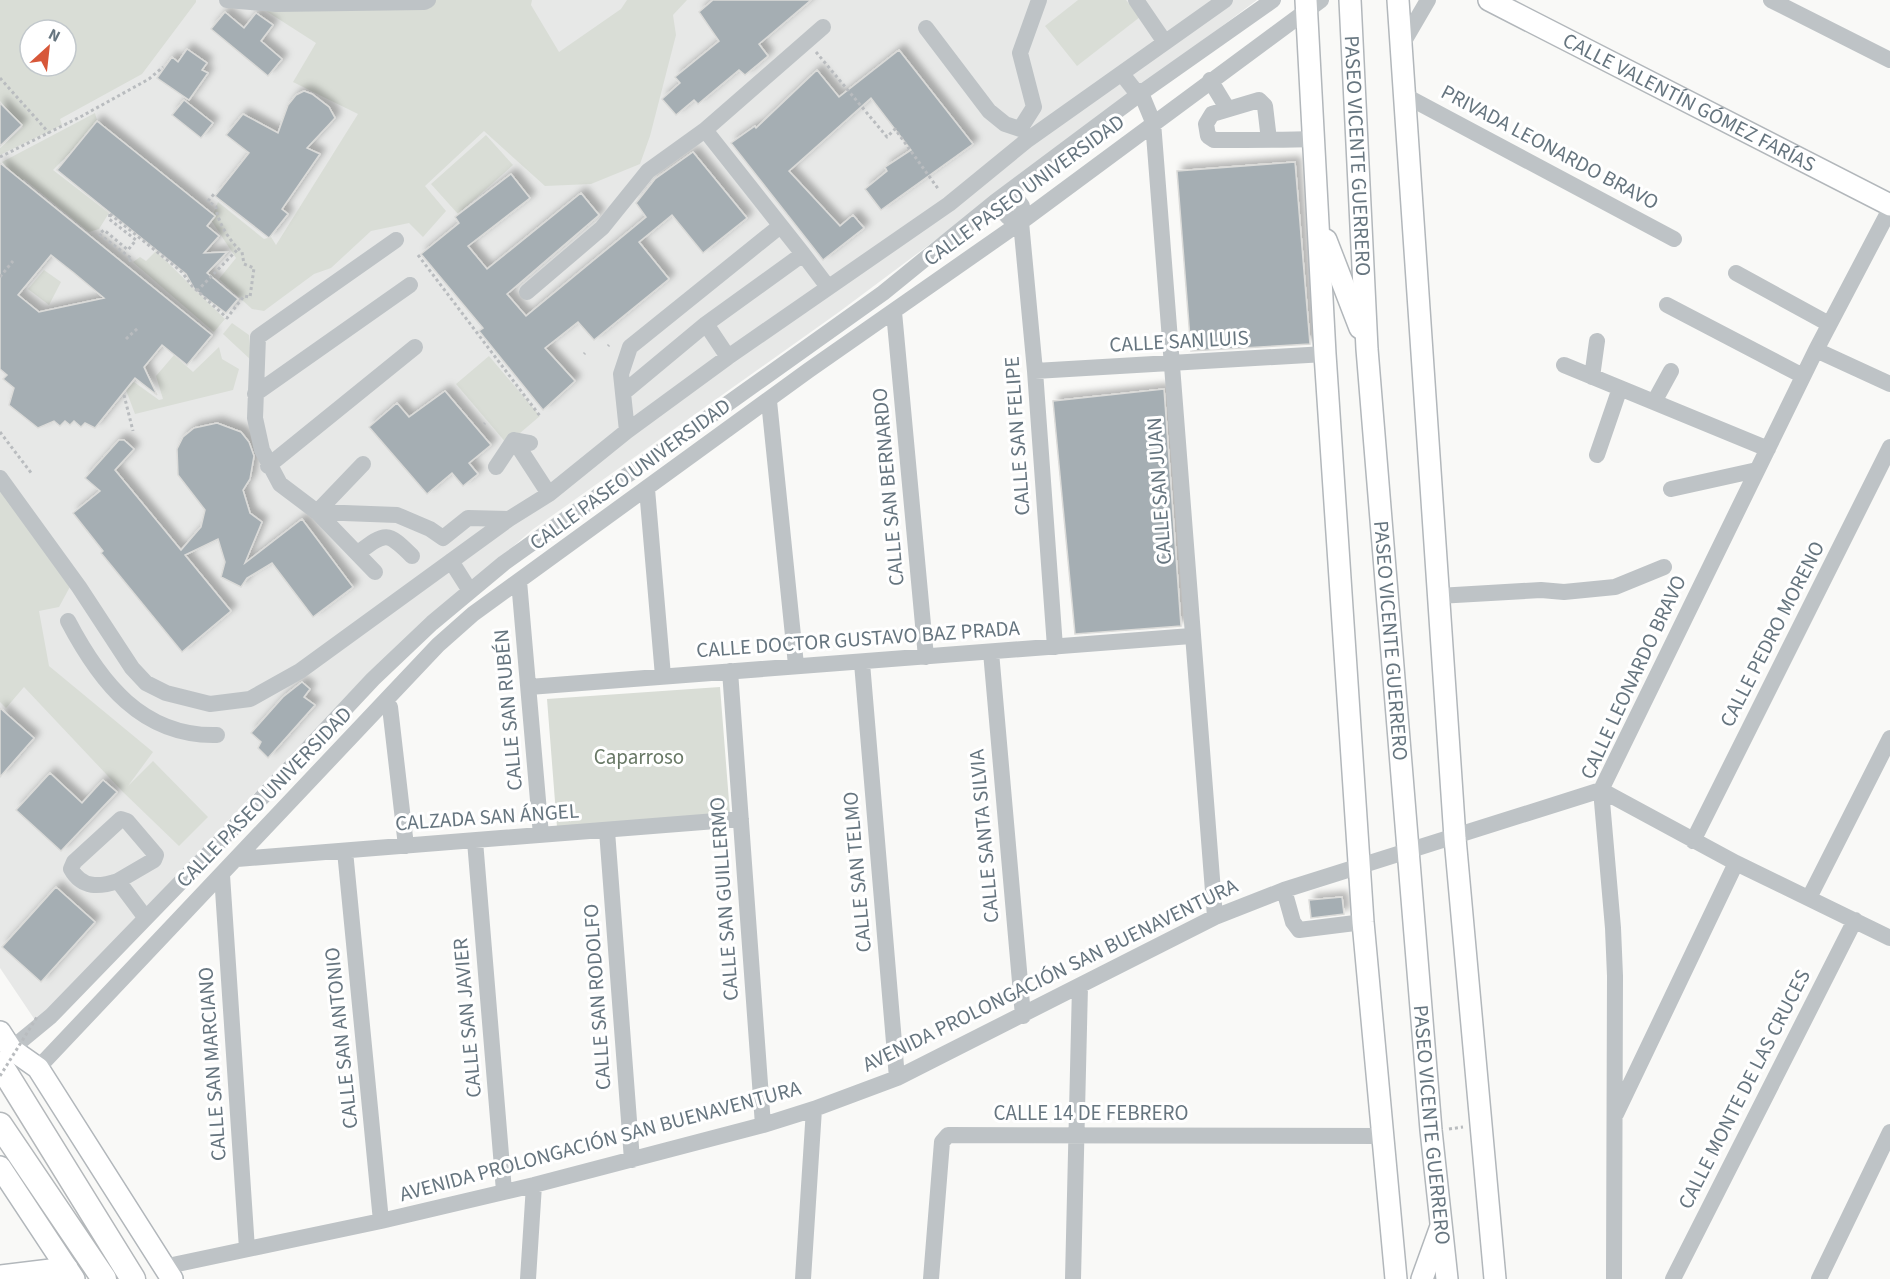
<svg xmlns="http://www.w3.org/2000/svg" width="1890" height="1279" viewBox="0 0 1890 1279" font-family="'Source Sans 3',sans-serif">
<defs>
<filter id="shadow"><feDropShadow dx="5.5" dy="-5.5" stdDeviation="3" flood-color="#0004"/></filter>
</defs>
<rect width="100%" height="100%" fill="#f9f9f7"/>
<path fill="#e7e8e7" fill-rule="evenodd" d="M0,0H1257L839,312L532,530L369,672L37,1023L0,968ZM30,30H66V66H30Z"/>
<path fill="#d9ddd6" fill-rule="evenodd" d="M0,0H196V2L142,74L60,119L62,125L0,155V148L23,127L0,101ZM30,30H66V66H30Z
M270,0H532L531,5L559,52L621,9L627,0H687L673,15L676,35L650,136L640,164L591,184L545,186L484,131L425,186L446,211L423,237L409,223L371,231L331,268L314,274L264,311L252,309L219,279L236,258L211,220L218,202L264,239L271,237L276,245L358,114L293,82L316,43L263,9Z
M1078,0H1126L1140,17L1077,66L1045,26Z
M95,113L98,124L53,170L109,213L99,229L89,232L24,179L22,181L2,162Z
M486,135L513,165L458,214L431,184Z
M156,251L225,319L214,332L133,262L140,257L146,261Z
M44,270L61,282L49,305L28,289Z
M232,323L249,335L251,360L223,334Z
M219,347L222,359L239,369L233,390L135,414L126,390L134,382L159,400L163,399L156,376L174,355L193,372Z
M489,356L540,416L507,444L456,384Z
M0,472L72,583L59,607L39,611L49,666L153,752L128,786L153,761L208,817L179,846L123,792L24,687L6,708L0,702Z
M720,687L730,814L557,827L547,699Z"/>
<path fill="#a5aeb3" stroke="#dbdbd9" stroke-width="1.5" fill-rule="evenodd" filter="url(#shadow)" d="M713,0H811L759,44L768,56L745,75L739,70L698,104L694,100L676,115L662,99L680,83L675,77L719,41L699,12Z
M225,12L244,28L256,13L273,25L261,41L282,59L268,76L211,29Z
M187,49L207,63L202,70L208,73L189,100L157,78L172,57L178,62Z
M899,50L973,144L881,210L865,189L887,171L885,167L911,150L871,98L789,171L840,226L853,215L864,228L823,260L731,143L755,126L756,128L817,70L839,97Z
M304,91L312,94L329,107L335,118L307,148L320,154L282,209L288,214L269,238L215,196L249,153L226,135L243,114L278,133L288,105L296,95Z
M184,100L213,123L201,138L172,115Z
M0,103L22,125L0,146Z
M97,121L215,216L207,226L219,236L204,253L227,252L207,273L238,299L226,313L195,290L186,274L57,170Z
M693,152L747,218L703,253L672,215L639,242L669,279L594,340L578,322L545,348L575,381L543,410L479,331L483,328L421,254L459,223L455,217L511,174L530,198L468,246L487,269L581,193L599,215L507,294L526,316L646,217L636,203L655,179Z
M1295,162L1310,344L1191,351L1177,171Z
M0,163L212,335L187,365L162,345L144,367L157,395L135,378L95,428L85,423L81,427L74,421L70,425L65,421L60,426L54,421L38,428L9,405L14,388L3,379L7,375L0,369ZM51,255L74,273L104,298L39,312L18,295Z
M1164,389L1181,626L1075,634L1053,401Z
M445,391L491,445L469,463L478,474L463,486L452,473L427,494L369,427L397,403L409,417Z
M217,423L241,432L249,442L254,456L250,479L243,490L250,513L262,522L245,563L302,519L353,587L313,617L272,563L247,578L241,587L221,577L225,562L218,539L185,555L231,611L182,652L101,553L103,551L73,513L100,491L85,478L119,440H124L134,449L115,470L181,550L201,527L205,510L178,475L177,449L183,437L194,428Z
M302,682L310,689L304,697L315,705L268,758L258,748L261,742L251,733L283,697Z
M0,708L34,738L0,777Z
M50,773L82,803L103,780L117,792L61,851L16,810Z
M56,887L95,922L41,982L2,947Z
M1342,897L1344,914L1311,918L1309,900Z"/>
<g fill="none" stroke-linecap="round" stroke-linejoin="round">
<g stroke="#b2b7bb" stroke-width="24">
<g id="major">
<path d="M1306,0L1325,354L1363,922L1396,1279"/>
<path id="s1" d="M1350,0L1367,349L1431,1130L1447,1279"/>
<path d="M1398,0L1455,838L1495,1279"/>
<path id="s2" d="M1489,0L1890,205"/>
<path d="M1326,240L1360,328"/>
<path d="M0,1032L11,1049L38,1068L172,1279"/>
<path d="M0,1167L74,1279"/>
<path d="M0,1276L67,1268"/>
<path d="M1422,1279L1440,1229"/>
</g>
</g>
<g stroke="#b4b8bb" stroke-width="27">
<path id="highway" d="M0,1064L133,1279
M0,1125L104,1279"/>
</g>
<path stroke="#b9bcbf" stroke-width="3" stroke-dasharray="3 3" stroke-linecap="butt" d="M816,52L887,137L895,129L939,190
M0,78L49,133
M0,157L82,116L149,79L163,67
M110,214L182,272L192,286L227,318L244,296L250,297L254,268L244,264L242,252C231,243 217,222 216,207L208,201L215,193
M110,214L109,219L136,240L128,250L104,230L99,234L132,259L127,262
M418,255L540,416
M0,277L13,261
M197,291L238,249
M126,339L138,328
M608,346L609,345
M584,354L585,353
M124,395L133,431
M484,424L485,423
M0,432L32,474
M1449,1129L1463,1127"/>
<path stroke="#bec3c6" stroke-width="16" d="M227,0L276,4L424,2L428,0
M1136,0L1164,41
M1771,0L1890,60
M926,28L989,111L1005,124L1020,129L1034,107L1020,53L1039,0
M1400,48L1428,0
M1122,74L1133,88L1141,93L1153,122C1176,387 1192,652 1215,917
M1210,80L1227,108
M1404,95L1674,239
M1269,140L1265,106L1259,100L1212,114L1206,124L1208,136L1214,140C1248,140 1281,140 1315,139
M1011,191L1022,206L1021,222L1035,371L1055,647
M995,202L1008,217L1021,222
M396,240L258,337L255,418L262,450L280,484L317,512L397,515L430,529L443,538L468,518L509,519
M803,254L828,287
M1736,273L1829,324
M527,292L602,228L648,171L705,130
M1667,305L1803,376
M894,312L926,657
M706,324L728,357
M1816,350L1890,384
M1564,365L1768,449
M1035,371L1325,354
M1592,377L1597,341
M623,393L706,324L803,254L705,130L823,27
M255,394L410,285
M769,401L796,665
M1654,402L1671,371
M627,431L621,374L630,347L779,227
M514,440L549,494
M1597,455L1620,388
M363,464L317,512L375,572
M268,466L415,347
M496,467L514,440L530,443
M0,478L79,587L132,668L146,683L166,693L210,704L250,699L300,671L509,519L549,494L627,431L728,357L949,204L1026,141L1225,0
M647,489L663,676
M1671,489L1757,470
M358,553C386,532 387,531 412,556
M451,561L470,591
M519,581L541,835
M1438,596L1541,590L1564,592L1615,587L1664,567
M68,621C100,682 142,737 217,735
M991,652L1023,1016
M862,663L897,1078
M730,671L763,1125
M529,687L1191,636
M390,707L406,846
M1601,790L1736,863L1890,938
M607,831L632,1160
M475,841L504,1191
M1693,841L1890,447
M345,851L381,1221
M237,859L741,819
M222,875L247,1249
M118,881C100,887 82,889 71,869L74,862L121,819L127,821L156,855L154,860L118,881L145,917
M1284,890L1293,922L1299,930L1363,922
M1809,898L1890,738
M11,1049L51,1016L240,821L373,679L432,623L504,563L883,293L995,202L1141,93L1273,0
M38,1068L438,645L473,614L809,370L1021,222L1321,0
M1616,1114L1736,863
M163,1267L381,1221L534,1185L763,1125L814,1109L897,1078L1215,917L1284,890L1601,790
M528,1279L534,1185
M803,1279L814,1109
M931,1279L942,1142L948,1135L1382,1136
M1073,1279L1080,986
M1614,1279L1615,976L1613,928L1601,790L1816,350L1890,209
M1673,1279L1855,920
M1819,1279L1890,1132"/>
<use href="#major" stroke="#fff" stroke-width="21"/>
<use href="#highway" stroke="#fff" stroke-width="24"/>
<path stroke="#b9bcbf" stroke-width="3" stroke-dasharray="3 3" stroke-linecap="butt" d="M0,1076L37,1017"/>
</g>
<g text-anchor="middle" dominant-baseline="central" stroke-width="6" stroke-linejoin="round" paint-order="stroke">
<g font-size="21" fill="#66757f" stroke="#fff">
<text stroke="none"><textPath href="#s2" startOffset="225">CALLE VALENTÍN GÓMEZ FARÍAS</textPath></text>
<text transform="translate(1550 147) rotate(28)">PRIVADA LEONARDO BRAVO</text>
<text stroke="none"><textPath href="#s1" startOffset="156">PASEO VICENTE GUERRERO</textPath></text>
<text transform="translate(1024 190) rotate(-36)">CALLE PASEO UNIVERSIDAD</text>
<text transform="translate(1179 341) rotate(-3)">CALLE SAN LUIS</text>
<text transform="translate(1017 436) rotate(-94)">CALLE SAN FELIPE</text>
<text transform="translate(630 474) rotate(-36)">CALLE PASEO UNIVERSIDAD</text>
<text transform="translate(888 487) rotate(-95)">CALLE SAN BERNARDO</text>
<text transform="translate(1159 491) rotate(-94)">CALLE SAN JUAN</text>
<text transform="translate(1772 634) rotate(-63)">CALLE PEDRO MORENO</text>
<text transform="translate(858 639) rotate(-4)">CALLE DOCTOR GUSTAVO BAZ PRADA</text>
<text stroke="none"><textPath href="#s1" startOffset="642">PASEO VICENTE GUERRERO</textPath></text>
<text transform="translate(1633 677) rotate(-65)">CALLE LEONARDO BRAVO</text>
<text transform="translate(508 710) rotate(-95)">CALLE SAN RUBÉN</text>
<text transform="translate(264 797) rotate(-46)">CALLE PASEO UNIVERSIDAD</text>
<text transform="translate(487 817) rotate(-4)">CALZADA SAN ÁNGEL</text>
<text transform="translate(984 836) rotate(-95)">CALLE SANTA SILVIA</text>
<text transform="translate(857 872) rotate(-95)">CALLE SAN TELMO</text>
<text transform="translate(724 899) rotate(-94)">CALLE SAN GUILLERMO</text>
<text transform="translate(1050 975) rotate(-26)">AVENIDA PROLONGACIÓN SAN BUENAVENTURA</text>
<text transform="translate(597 997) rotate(-94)">CALLE SAN RODOLFO</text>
<text transform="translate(467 1018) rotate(-95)">CALLE SAN JAVIER</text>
<text transform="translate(341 1038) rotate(-96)">CALLE SAN ANTONIO</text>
<text transform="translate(212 1064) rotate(-94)">CALLE SAN MARCIANO</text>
<text transform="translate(1744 1089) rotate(-63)">CALLE MONTE DE LAS CRUCES</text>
<text x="1091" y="1113">CALLE 14 DE FEBRERO</text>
<text stroke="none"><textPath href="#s1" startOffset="1128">PASEO VICENTE GUERRERO</textPath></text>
<text transform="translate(600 1141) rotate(-15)">AVENIDA PROLONGACIÓN SAN BUENAVENTURA</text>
</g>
<g font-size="21" fill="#687865" stroke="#fff">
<text x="639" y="757">Caparroso</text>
</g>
</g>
<g transform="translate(48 48) rotate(27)"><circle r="28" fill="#ffffff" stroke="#c2c8cc" stroke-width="1.5"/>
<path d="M0-4.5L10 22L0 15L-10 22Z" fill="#d75739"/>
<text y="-9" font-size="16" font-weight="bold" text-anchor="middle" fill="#66757f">N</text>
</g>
</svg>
